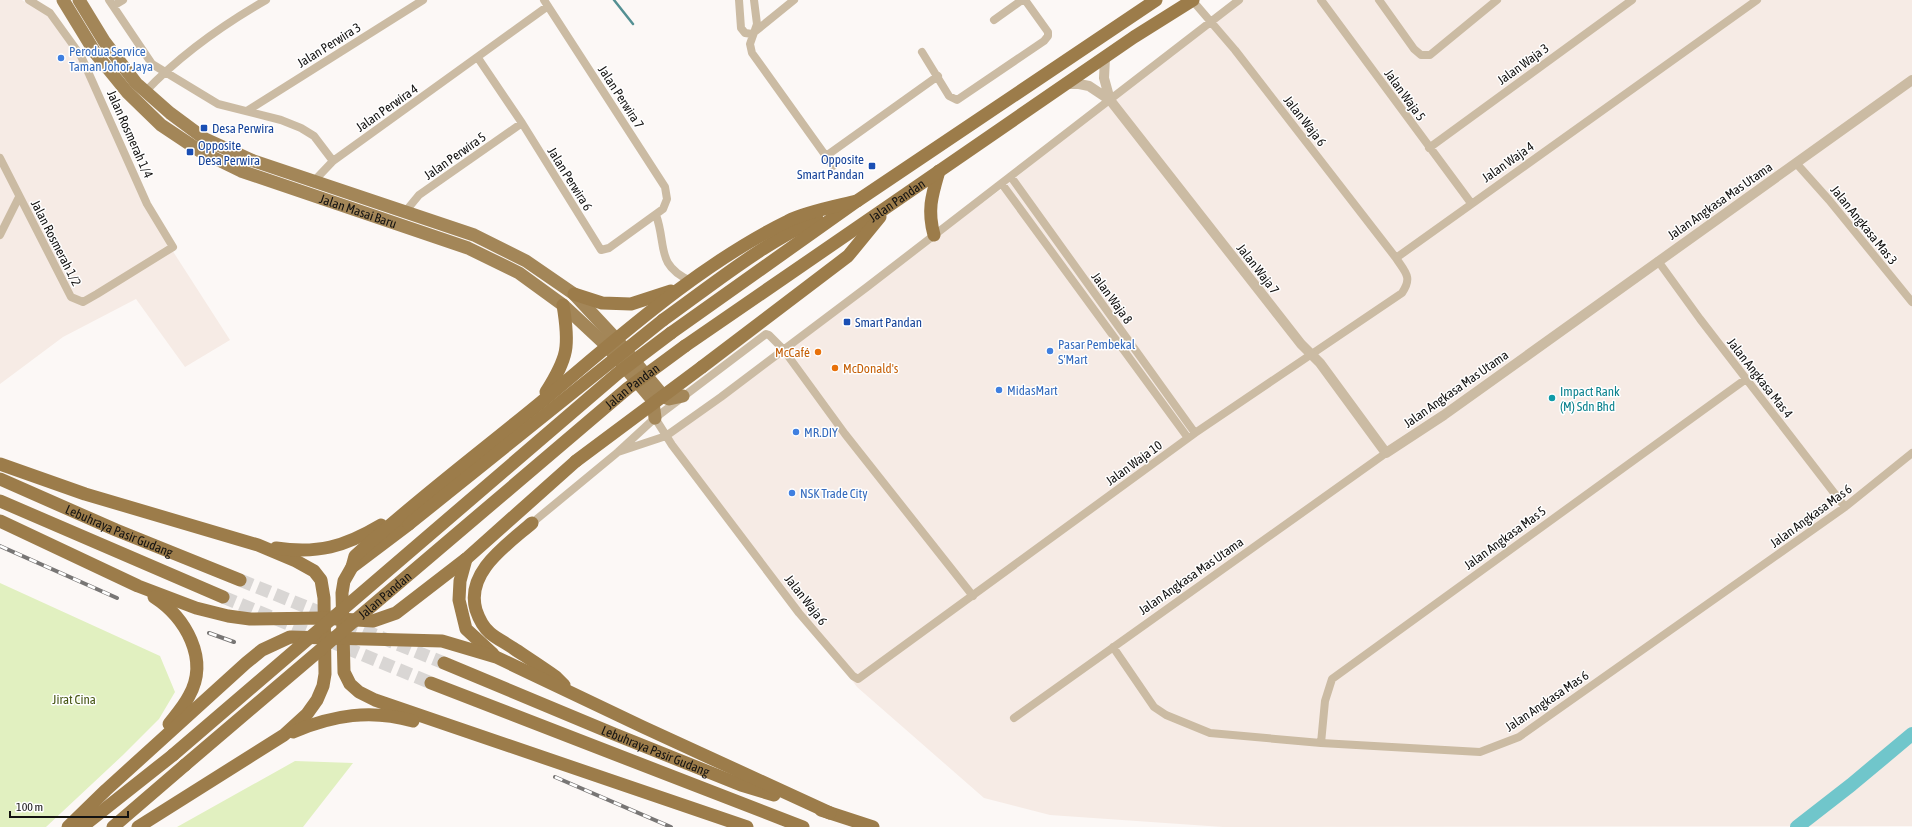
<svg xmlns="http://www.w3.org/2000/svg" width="1912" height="827" viewBox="0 0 1912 827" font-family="'Asap Condensed',sans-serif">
<rect width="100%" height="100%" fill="#fcf8f6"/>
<path fill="#f6ebe5" d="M0,0H22L47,15L79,57L145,205L174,253L230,340L185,367L136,299L63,337L0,384Z
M1237,0H1912V826L1223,827L1050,815L984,798L857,687L668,436L1000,190Z"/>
<path fill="#e1f0c0" d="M0,583L160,656L175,692L159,719L123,755L46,827H0Z
M295,761L353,763L303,827H177Z"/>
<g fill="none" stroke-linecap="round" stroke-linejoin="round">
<path stroke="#549093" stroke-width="2.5" d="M614,0L633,24"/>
<path stroke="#70c6cb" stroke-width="14" d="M1797,827L1851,785L1912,734"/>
<path stroke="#d9d6d4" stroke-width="13" stroke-dasharray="13 6" stroke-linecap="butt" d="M240,580L444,663
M223,597L431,683"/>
<path stroke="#cbbba3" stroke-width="8" d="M109,0L152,64L218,104L281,120L301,128L314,136L333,161
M739,0L741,28L745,33L752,34L794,0
M754,0L757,24L750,44L752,53L833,166
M1321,0L1471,203
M1379,0L1414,49L1421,55H1430L1497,0
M113,6L123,0
M994,20L1022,0
M922,52L949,96L957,100L1044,41L1048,36V32L1025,0
M478,58L522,123L601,250L609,248L663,209L667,199L665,187L544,0
M145,92C181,54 221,26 266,0
M247,111L423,0
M1429,148L1632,0
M826,156L938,76
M0,158L71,297L83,302L97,294L173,247L147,204L81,56L50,13L29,0
M1796,163L1829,200L1912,302
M1011,177L1195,433
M314,181L333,161L548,6
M1002,184L1188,438
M405,212L419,195L522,123
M656,215C667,245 655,265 691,281
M0,235L19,197
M1396,258L1757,0
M1658,261L1700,319L1845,507
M655,418L672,445L799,613L853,676L858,679L1195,433L1402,293C1413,277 1405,272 1396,258L1235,50L1192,0
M618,452L666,436L721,397L867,287L1239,0
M532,523L618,452L655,418L766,334L769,335L783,349L845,434L973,596
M1113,647L1154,707L1166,715L1210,733L1321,743L1480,752L1519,737L1845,507L1912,453
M1014,718L1386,453
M1321,743L1325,701L1332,679L1746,379"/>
<path stroke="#cbbba3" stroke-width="10" d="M1105,58L1104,78L1110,100
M1067,84H1079L1089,86L1110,100L1301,344L1320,363L1386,453L1444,415L1912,80"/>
<g stroke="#a38658" stroke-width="13">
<path id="s1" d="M63,0L96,54L127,92L161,125L200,151L241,171L468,248L519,273L563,305L607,346L650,397L653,402L655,418"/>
<path d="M79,0L104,41L136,83L170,113L205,139L251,160L474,235L526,261L574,294L616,339L664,397L669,399L683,396"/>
</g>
<g stroke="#9c7c4a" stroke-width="13">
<path d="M934,235C927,210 932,195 939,171"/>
<path d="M574,294L602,303L631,304L671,291"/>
<path d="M663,320C712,285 762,244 817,219"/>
<path d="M671,333L857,201L1156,0"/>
<path id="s2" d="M685,346L1134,37L1193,0"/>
<path d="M702,367L848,256L880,217"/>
<path d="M546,392C568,357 570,347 563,305"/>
<path d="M0,464L85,494L258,545L296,561L314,571L321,580L324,598L325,674L323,686L317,700L307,714L284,735L138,827"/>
<path id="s3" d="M0,479L116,530L240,580"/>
<path d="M0,501L223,597"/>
<path d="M0,521L138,586L196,608L228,616L250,619L323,618L373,621L396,613L466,559L576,461"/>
<path d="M532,523C508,544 465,572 476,610C479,619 483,627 490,633C497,639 506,643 513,648C528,658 542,667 556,677L564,685"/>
<path d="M409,524L352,567L344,581L342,593L344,672L350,684L359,692L375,700L747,827"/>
<path d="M276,548C318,554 344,547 381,525"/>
<path d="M466,559L460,581L459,600L466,629L493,654"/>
<path d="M352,567L355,556C414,502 478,454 540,403C617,339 698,265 788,221C805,212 837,206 857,201"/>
<path d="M154,597C185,617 210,659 189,696C184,706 176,715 169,724"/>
<path id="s4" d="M444,663L614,734L741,785L774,795"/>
<path d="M431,683L803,827"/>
<path d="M293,732C333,715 371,709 413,721"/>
<path d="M821,810L873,827"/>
<path d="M68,827L106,790L246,663L262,650L290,637L442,641L496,657L643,727L830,813"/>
<path d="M82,827L173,755"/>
<path d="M113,827L185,765"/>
</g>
<g stroke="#787675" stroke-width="4">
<path id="rail" d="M0,546L117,598
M209,633L234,642
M555,777L671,827"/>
</g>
<use href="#rail" stroke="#fff" stroke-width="2.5" stroke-dasharray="8" stroke-linecap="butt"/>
<g stroke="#9c7c4a" stroke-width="13">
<path d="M576,461L702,367"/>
<path d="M409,524L663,320"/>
<path d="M173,755L618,373L671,333"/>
<path id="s5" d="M185,765L628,388L685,346"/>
</g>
</g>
<g fill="#3f7fe0" stroke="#fff" stroke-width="1.5">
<circle cx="61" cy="58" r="4"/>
<circle cx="1050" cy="351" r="4"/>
<circle cx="999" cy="390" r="4"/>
<circle cx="796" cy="432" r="4"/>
<circle cx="792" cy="493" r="4"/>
</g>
<g fill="#1a4fb4" stroke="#fff" stroke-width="1.5">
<rect x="200" y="124" width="8" height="8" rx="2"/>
<rect x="186" y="148" width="8" height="8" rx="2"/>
<rect x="868" y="162" width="8" height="8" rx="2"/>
<rect x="843" y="318" width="8" height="8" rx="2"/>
</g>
<g fill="#e8710a" stroke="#fff" stroke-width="1.5">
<circle cx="818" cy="352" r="4"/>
<circle cx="835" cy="368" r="4"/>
</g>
<circle fill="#0f9aa8" stroke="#fff" stroke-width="1.5" cx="1552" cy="398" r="4"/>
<g text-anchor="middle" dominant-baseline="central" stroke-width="3" stroke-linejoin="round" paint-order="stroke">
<g font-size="13" fill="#131211" stroke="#fff">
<text transform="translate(329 45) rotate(-32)">Jalan Perwira 3</text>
<text transform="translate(1523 64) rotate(-36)">Jalan Waja 3</text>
<text transform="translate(1405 95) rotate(54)">Jalan Waja 5</text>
<text transform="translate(621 97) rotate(57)">Jalan Perwira 7</text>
<text transform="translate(387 108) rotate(-35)">Jalan Perwira 4</text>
<text transform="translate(1305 121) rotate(52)">Jalan Waja 6</text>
<text transform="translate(130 134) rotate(66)">Jalan Rosmerah 1/4</text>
<text transform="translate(455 156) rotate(-35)">Jalan Perwira 5</text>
<text transform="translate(1508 162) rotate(-35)">Jalan Waja 4</text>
<text transform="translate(570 179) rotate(58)">Jalan Perwira 6</text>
<text stroke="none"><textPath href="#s2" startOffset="257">Jalan Pandan</textPath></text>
<text transform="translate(1720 201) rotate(-35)">Jalan Angkasa Mas Utama</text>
<text stroke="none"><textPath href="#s1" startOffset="376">Jalan Masai Baru</textPath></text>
<text transform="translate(1864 225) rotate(51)">Jalan Angkasa Mas 3</text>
<text transform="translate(56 243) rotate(63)">Jalan Rosmerah 1/2</text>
<text transform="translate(1258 269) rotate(52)">Jalan Waja 7</text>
<text transform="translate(1112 298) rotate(54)">Jalan Waja 8</text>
<text transform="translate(1760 378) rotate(52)">Jalan Angkasa Mas 4</text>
<text stroke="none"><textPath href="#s5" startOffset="586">Jalan Pandan</textPath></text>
<text transform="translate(1456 389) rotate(-35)">Jalan Angkasa Mas Utama</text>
<text transform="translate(1134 463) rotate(-36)">Jalan Waja 10</text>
<text transform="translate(1811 516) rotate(-36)">Jalan Angkasa Mas 6</text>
<text stroke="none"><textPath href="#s3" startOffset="130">Lebuhraya Pasir Gudang</textPath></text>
<text transform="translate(1505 538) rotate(-36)">Jalan Angkasa Mas 5</text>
<text transform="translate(1191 576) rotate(-35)">Jalan Angkasa Mas Utama</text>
<text stroke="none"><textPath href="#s5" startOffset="262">Jalan Pandan</textPath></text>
<text transform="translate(806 600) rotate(52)">Jalan Waja 6</text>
<text transform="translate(1547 701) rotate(-34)">Jalan Angkasa Mas 6</text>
<text stroke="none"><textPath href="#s4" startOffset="229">Lebuhraya Pasir Gudang</textPath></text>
</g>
<g font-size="13" fill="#366cbe" stroke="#fff" text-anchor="start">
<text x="69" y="51">Perodua Service<tspan x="69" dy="15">Taman Johor Jaya</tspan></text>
<text x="1058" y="344">Pasar Pembekal<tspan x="1058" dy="15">S'Mart</tspan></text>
<text x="1007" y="390">MidasMart</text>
<text x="804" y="432">MR.DIY</text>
<text x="800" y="493">NSK Trade City</text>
</g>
<g font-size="13" fill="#164399" stroke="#fff" text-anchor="start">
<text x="212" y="128">Desa Perwira</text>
<text x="198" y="145">Opposite<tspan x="198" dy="15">Desa Perwira</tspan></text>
<text x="864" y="159" text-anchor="end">Opposite<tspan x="864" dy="15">Smart Pandan</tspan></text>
<text x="855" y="322">Smart Pandan</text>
</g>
<g font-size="13" fill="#c56008" stroke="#fff" text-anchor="end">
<text x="810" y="352">McCafé</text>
<text x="843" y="368" text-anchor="start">McDonald's</text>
</g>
<g font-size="13" fill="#0d838f" stroke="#fff" text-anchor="start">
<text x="1560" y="391">Impact Rank<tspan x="1560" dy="15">(M) Sdn Bhd</tspan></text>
</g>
<g font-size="13" fill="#465614" stroke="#fff">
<text x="74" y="699">Jirat Cina</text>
</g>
</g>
<path d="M10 811v6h118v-6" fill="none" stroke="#131211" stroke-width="2"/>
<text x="16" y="811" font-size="12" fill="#131211" stroke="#ffffff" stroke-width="3" paint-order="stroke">100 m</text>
</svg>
